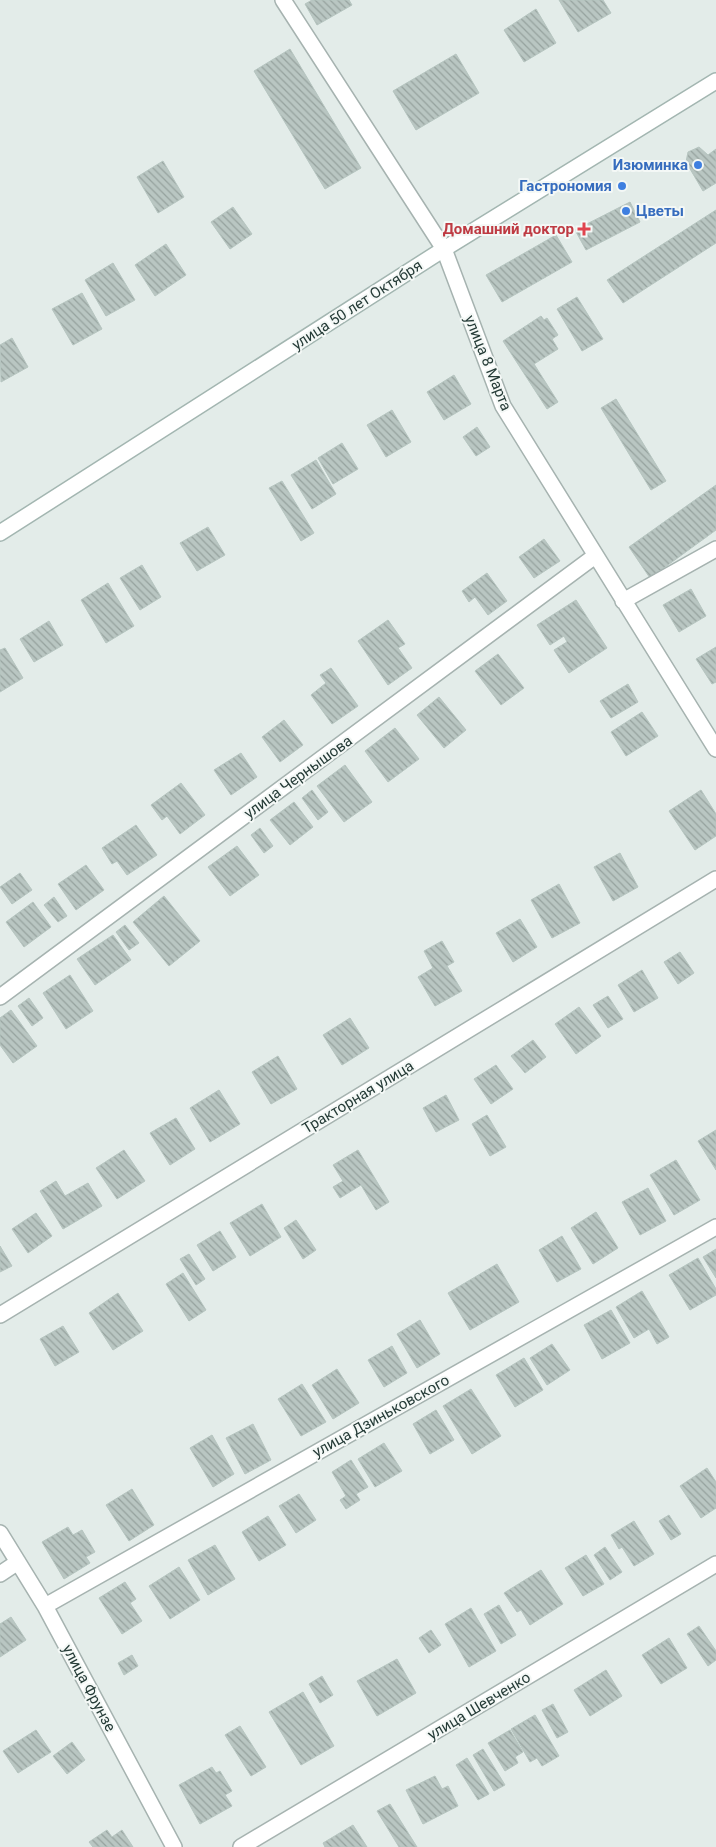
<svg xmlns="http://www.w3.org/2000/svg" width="716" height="1847" viewBox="0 0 716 1847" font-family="Roboto,sans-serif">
<defs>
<pattern id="building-back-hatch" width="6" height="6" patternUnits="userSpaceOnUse" patternTransform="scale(1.25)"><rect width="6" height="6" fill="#b9c6c2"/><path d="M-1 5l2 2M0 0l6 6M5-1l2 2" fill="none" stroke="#96a29e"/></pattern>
</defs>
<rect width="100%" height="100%" fill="#e3ece9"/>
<path fill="url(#building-back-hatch)" stroke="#b6c5c0" d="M312,0H349L352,5L317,25L305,4Z
M559,0H603L611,13L578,32Z
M536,9L556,43L524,62L504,30Z
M290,49L361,168L325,189L254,71Z
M456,54L479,93L416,130L393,91Z
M699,147L708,155L716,149V183L703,191L686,162L688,152Z
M163,161L184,197L158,213L137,177Z
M630,202L640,222L586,250L575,230Z
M233,207L252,234L230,249L211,222Z
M716,210V243L623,303L607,280Z
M556,235L572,262L502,302L486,275Z
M166,244L186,275L155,296L135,265Z
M113,263L135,300L106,316L85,280Z
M82,293L102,329L73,345L52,309Z
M577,297L603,339L582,351L557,309Z
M541,316L544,320L547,318L558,335L552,339L558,349L534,364L558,402L547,409L503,341Z
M12,338L28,367L1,382L0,345Z
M454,375L471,404L444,420L427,392Z
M616,399L666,481L651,490L601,408Z
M392,410L411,442L386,457L367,425Z
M477,427L490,447L476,456L463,437Z
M342,443L358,469L333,484L318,458Z
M316,460L336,494L312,509L291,475Z
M282,481L314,533L301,541L269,488Z
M716,485V530L650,578L629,547Z
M208,527L225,555L197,571L180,543Z
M544,539L560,561L534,578L519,557Z
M142,565L161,597L140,610L120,578Z
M487,573L507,601L488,615L475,597L469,602L462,591Z
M108,583L134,626L106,643L81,600Z
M691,589L706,616L679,632L663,605Z
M576,600L607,648L569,673L554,650L567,642L564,636L550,645L537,625Z
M388,620L405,644L398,648L412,668L388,685L358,641Z
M49,621L63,645L34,662L20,639Z
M716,647V682L712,684L696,659Z
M5,648L23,678L0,692V650Z
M498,654L524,688L501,705L475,671Z
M331,668L358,706L332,724L311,695L326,683L320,675Z
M628,684L638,702L611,718L600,701Z
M439,697L466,730L444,748L417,715Z
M642,712L658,736L626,756L611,732Z
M284,720L303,745L280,762L262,737Z
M395,728L419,759L388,782L365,751Z
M241,753L257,777L231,795L214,770Z
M345,765L372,802L344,822L317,786Z
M181,783L205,815L180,834L167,816L162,820L151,805Z
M312,790L328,812L318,820L302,798Z
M701,790L716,814V836L695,850L669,811Z
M294,802L313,827L290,845L270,820Z
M136,825L157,855L127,875L117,861L112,864L102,848Z
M260,828L273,846L264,853L251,835Z
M237,846L259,875L230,896L208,867Z
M620,853L638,887L613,901L594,867Z
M86,865L104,890L76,910L58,884Z
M20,873L32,890L12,904L0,887Z
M559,884L580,923L552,938L531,900Z
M164,896L200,941L169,966L133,922Z
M54,897L67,916L58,922L44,905Z
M33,902L51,927L24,947L6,922Z
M520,919L537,947L513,962L496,933Z
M125,925L139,943L129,950L116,932Z
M113,935L131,960L95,985L77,959Z
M442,941L454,962L447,966L462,991L435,1006L418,977L433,968L424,951Z
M680,952L694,973L678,984L664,962Z
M642,970L658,998L634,1012L618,985Z
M70,975L93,1011L66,1029L43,993Z
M608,996L623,1019L608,1028L593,1005Z
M29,998L43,1018L32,1026L18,1006Z
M579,1007L601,1036L576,1054L555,1024Z
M11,1010L37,1046L13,1063L0,1045V1018Z
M350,1018L369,1048L342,1065L323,1035Z
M533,1040L546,1057L525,1073L511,1056Z
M278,1056L297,1089L271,1104L252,1072Z
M496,1065L513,1089L491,1104L474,1079Z
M219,1090L240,1124L210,1142L190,1108Z
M446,1095L459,1120L436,1132L423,1108Z
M487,1115L506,1147L490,1156L472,1124Z
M176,1118L195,1149L170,1165L150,1133Z
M716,1130V1170L698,1141Z
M124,1150L145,1181L117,1199L96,1168Z
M358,1150L389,1202L376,1210L361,1185L340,1198L333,1187L343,1181L333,1165Z
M676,1160L700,1200L674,1215L650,1175Z
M56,1181L65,1196L88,1183L102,1206L63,1229L40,1191Z
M648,1188L666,1221L640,1235L622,1202Z
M262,1204L281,1237L250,1256L230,1223Z
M596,1212L618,1248L593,1264L571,1228Z
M36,1213L52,1236L28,1253L12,1229Z
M296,1220L316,1250L303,1259L284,1228Z
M220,1231L236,1257L213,1271L197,1245Z
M562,1236L581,1269L557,1282L539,1250Z
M0,1246L12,1266L0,1272Z
M716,1249V1278L703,1257Z
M189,1254L205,1279L196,1285L180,1259Z
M698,1258L716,1289V1295L690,1310L669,1275Z
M497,1264L519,1302L470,1330L448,1293Z
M183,1273L206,1310L189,1321L166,1284Z
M642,1291L669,1337L657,1344L649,1329L634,1338L616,1307Z
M118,1293L143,1331L113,1350L89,1313Z
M611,1310L630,1343L602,1359L584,1325Z
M420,1320L440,1354L417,1368L397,1334Z
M63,1326L79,1352L55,1366L40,1339Z
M552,1344L570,1370L547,1385L530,1358Z
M392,1346L407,1373L384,1387L368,1360Z
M524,1358L543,1390L515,1407L496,1375Z
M337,1369L359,1403L333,1419L312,1385Z
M302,1384L326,1422L301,1436L278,1399Z
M471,1389L501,1436L472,1454L443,1406Z
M436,1410L454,1440L430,1454L413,1424Z
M253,1424L271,1460L245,1474L226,1438Z
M212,1435L234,1474L213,1487L190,1448Z
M384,1443L402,1471L375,1487L358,1459Z
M351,1460L368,1487L356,1494L360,1500L346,1509L340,1500L346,1496L332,1472Z
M707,1468L716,1482V1508L701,1518L680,1486Z
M132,1489L154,1525L129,1541L106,1505Z
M299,1494L316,1520L296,1533L279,1506Z
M669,1515L681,1534L671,1540L659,1521Z
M268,1516L286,1545L259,1561L242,1532Z
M634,1521L654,1554L634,1566L622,1547L619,1549L611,1535Z
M68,1527L73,1535L82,1530L95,1552L86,1557L90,1563L64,1579L42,1542Z
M215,1545L235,1579L208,1595L188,1560Z
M605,1547L622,1572L610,1580L594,1555Z
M586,1555L604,1584L583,1596L565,1568Z
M179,1567L200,1600L170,1619L149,1586Z
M541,1570L563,1604L530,1625L521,1610L517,1612L504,1593Z
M125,1582L136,1599L130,1603L142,1621L122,1634L99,1598Z
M499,1605L516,1635L501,1644L484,1614Z
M471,1608L496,1651L469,1667L445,1624Z
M11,1617L26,1640L0,1657V1624Z
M699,1626L716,1651V1660L708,1666L687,1634Z
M431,1630L441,1645L429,1653L419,1638Z
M669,1638L687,1668L661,1684L642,1655Z
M132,1655L138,1666L124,1675L118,1663Z
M397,1659L416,1693L377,1716L357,1681Z
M606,1670L622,1696L590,1716L574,1690Z
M322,1676L333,1695L320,1703L309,1684Z
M303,1692L334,1746L301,1765L269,1712Z
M553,1704L568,1732L557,1738L542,1710Z
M535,1715L559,1756L542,1766L537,1758L530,1762L511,1729Z
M240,1726L266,1767L251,1776L225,1735Z
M36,1730L51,1752L18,1773L3,1751Z
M510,1730L523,1752L515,1757L518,1763L505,1771L488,1743Z
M72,1742L85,1760L67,1774L53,1756Z
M483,1749L505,1785L494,1791L473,1755Z
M467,1758L489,1794L478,1800L456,1765Z
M212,1767L216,1773L220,1771L232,1791L225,1795L232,1806L200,1824L179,1785Z
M435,1776L442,1789L448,1786L458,1806L423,1824L406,1790Z
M390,1804L417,1847H399L377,1811Z
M353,1825L367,1847H325L323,1843Z
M107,1830L112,1837L122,1830L133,1847H93L89,1842Z"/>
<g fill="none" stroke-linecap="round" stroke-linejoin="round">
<g stroke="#a6b3b0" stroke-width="18">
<path id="minor" d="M283,0L444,249L503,406L716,749
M623,601L716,549
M0,997L595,556
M0,1315L716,879
M0,1533L45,1606L174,1847
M0,1574L18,1562
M45,1606L716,1227
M241,1847L716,1564"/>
</g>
<g stroke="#a3b6b1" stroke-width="18">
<path id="secondary" d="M0,533L444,249L716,81"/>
</g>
<use href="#minor" stroke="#fff" stroke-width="15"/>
<use href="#secondary" stroke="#fff" stroke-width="15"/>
</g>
<g fill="#3f7fe0" stroke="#f4f8f6" stroke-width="2">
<circle cx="698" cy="165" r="5"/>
<circle cx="622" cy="186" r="5"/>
<circle cx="626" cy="211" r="5"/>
</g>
<path fill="#e0444e" stroke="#f4f8f6" stroke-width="2" d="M581.5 221.5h5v5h5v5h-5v5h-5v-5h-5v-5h5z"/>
<g text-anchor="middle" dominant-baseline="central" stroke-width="4" stroke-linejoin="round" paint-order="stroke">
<g font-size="15" font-weight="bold" fill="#366cbe" stroke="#f4f8f6" text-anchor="end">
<text x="688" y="165">Изюминка</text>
<text x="612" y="186">Гастрономия</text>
<text x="636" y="211" text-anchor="start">Цветы</text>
</g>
<g font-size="15" font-weight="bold" fill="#be3a42" stroke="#f4f8f6" text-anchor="end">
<text x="574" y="229">Домашний доктор</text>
</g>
<g font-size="15" fill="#253b37" stroke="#f4f8f6">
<text transform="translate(357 305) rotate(-33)">улица 50 лет Октября</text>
<text transform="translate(488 363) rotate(68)">улица 8 Марта</text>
<text transform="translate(298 777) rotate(-36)">улица Чернышова</text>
<text transform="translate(358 1097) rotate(-31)">Тракторная улица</text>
<text transform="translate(381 1416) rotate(-29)">улица Дзиньковского</text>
<text transform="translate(89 1688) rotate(62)">улица Фрунзе</text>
<text transform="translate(479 1706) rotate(-31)">улица Шевченко</text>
</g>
</g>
</svg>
